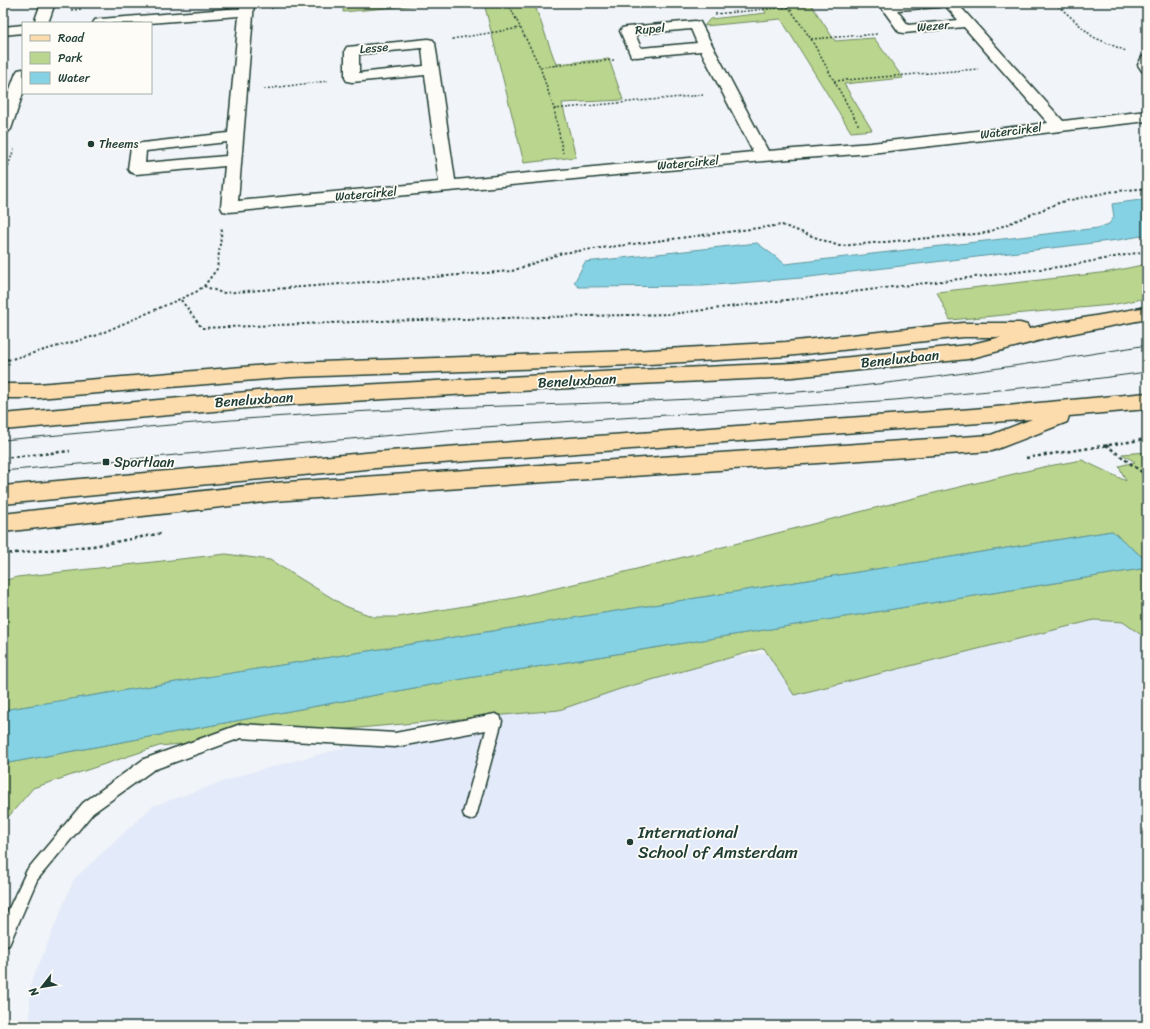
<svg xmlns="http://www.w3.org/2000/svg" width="1150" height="1029" viewBox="0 0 1150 1029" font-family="Sriracha,sans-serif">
<rect width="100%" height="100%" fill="#f1f4f8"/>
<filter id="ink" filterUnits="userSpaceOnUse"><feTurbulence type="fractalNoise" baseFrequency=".025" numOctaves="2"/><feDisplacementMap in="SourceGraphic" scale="8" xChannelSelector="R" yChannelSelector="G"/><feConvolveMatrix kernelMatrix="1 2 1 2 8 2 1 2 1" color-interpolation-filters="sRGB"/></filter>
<g filter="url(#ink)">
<path fill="#e3eaf9" d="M1147,597V1026H30V986L74,879L153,806L245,774L632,672Z"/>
<path fill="#bad58d" stroke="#6c8960" d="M344,3H439L343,12Z
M484,3H534L556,64L609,59L623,100L562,103L576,157L524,163Z
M761,3H810L835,41L874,38L903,78L844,84L872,130L851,132L781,19L704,26L710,19L766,13Z
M1147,264V298L1111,305L950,320L937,292L1109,272Z
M1147,452V561L1112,531L3,710V581L17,577L226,554L270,560L345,606L374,617H398L514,598L621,573L926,495L1043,467L1082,460L1126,481L1119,466L1135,462L1122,454Z
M1147,568V639L1123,622L1094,620L794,695L764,648L620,689L559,710L159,746L33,788L3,823V764L468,678Z"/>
<path fill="#85d2e4" stroke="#5c969e" d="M1147,199V235L1118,240L801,278L702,286L579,287L574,283L585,262L757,243L785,264L1098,228L1109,224L1114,217L1112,204Z
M1112,531L1147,561V568L468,678L3,764V710Z"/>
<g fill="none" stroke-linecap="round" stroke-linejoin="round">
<g stroke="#1f3d34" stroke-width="3">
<path id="lane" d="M495,714L500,716L502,721L477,813L475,818L470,820L465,818L463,813L486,730L395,747L241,738L153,770L93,813L37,880L9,945L3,947V921L27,870L83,803L144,759L241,724L395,733Z"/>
</g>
<g stroke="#1f3d34" stroke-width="3">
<path id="street" d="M240,3H254L238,201L439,182L425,75L352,82L347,81L345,78V50L347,47L428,39L433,40L435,43L455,180L753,152L701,51L636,57L631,56L620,31L622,28L627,27L695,21L700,22L768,151L871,143L1048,123L964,27L904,33L899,32L881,7L883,4L888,3H957L1063,121L1147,111V121L871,153L763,161L229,212L223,211L221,207L225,166L136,174L130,172L128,169L131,147L134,144L228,133L239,16L149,23H93L95,20L100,19L240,8ZM944,4L958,20L908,25L897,10L939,7ZM691,29L697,43L641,48L635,34ZM422,48L424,66L359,73V54ZM227,142L226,156L145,163L146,151Z
M23,25V33L3,35V27Z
M1147,56V72L1142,71L1138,65L1142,57Z"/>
</g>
<g stroke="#1f3d34" stroke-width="3">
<path id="secondary" d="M41,3H55L48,23H34Z
M23,69V93L11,129L8,132L3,134V108L16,73L18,70Z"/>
</g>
<g stroke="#1f3d34" stroke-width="3">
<path id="primary" d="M1147,307V319L1049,338L968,359L793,377L638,384L268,406L3,430V414L268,390L638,370L793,363L968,345L1001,337H963L786,356L632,365L292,377L38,398H3V384H38L292,363L632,351L786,342L963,323H1020L1027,325L1029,329L1049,324Z
M1147,393V409L1069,416L1067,422L992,451L273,501L3,532V514L273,483L991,435L1032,419L376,468L3,504V486L376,452L973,409Z"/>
</g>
<path stroke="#1f3d34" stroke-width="1.5" stroke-dasharray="2 2" stroke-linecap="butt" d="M508,3L540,67L614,60
M786,3L811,39L859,126
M1055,3L1093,37L1126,51
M271,8L303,3
M71,10L82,9
M715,14L789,7
M452,39L520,28
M811,39L878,34
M540,67L554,109L563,153
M834,81L978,69
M264,89L328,81
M554,109L703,95
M3,181L14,149"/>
<path stroke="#1f3d34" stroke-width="2" stroke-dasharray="2.5 2.5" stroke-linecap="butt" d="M204,286L222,293L512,271L562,253L782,225L839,246L986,233L1061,202L1109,192L1147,188
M181,300L202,328L380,321L671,314L1066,266L1147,251
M3,355L8,360L9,366
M8,360L95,336L196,292L204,286L217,269L222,228"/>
<path stroke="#1f3d34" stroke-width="2.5" stroke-dasharray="3 3" stroke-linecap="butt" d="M1106,445L1147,476
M3,458L70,451
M1026,458L1147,439
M3,554L93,546L163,533"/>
<use href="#lane" fill="#fdfcf7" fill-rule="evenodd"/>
<use href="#street" fill="#fdfcf7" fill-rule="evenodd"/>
<use href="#secondary" fill="#fdfcf7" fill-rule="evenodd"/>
<use href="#primary" fill="#fcdcac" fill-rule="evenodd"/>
<path stroke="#1f3d34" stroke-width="1" d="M3,440C126,429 248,417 371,411C517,404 664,404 810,391C923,381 1035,363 1147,345
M3,471L469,428L895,400L1041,386L1147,372"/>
</g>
</g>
<g fill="#1f3d34" stroke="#fdfcf7" stroke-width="1.5">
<circle cx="91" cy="144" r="4"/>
<rect x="102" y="458" width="8" height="8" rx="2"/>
<circle cx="630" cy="842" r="4"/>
</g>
<g text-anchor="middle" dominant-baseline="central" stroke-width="3.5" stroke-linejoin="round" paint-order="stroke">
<g font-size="12" fill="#1f3d34" stroke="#fdfcf7">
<text transform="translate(933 26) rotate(-5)">Wezer</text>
<text transform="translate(650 29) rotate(-5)">Rupel</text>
<text transform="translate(374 48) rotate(-5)">Lesse</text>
<text transform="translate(1011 131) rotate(-7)">Watercirkel</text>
<text transform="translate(688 163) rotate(-5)">Watercirkel</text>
<text transform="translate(366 194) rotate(-5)">Watercirkel</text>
</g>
<g font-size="12" fill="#1f3d34" stroke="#fdfcf7" text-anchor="start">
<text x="99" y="144">Theems</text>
</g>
<g font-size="14" fill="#1f3d34" stroke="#fdfcf7">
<text transform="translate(900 359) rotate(-6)">Beneluxbaan</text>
<text transform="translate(577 381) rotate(-3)">Beneluxbaan</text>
<text transform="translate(254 400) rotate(-4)">Beneluxbaan</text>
</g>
<g font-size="14" fill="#1f3d34" stroke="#fdfcf7" text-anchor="start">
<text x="114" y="462">Sportlaan</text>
</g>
<g font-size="17" fill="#1f3d34" stroke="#fdfcf7" text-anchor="start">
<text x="638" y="832">International<tspan x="638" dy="20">School of Amsterdam</tspan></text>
</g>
</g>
<rect width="1150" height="1029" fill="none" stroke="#fdfcf7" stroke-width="16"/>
<rect x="8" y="8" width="1134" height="1013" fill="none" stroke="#1f3d34" stroke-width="1.5" filter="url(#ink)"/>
<rect x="22" y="22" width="130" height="72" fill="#fdfcf7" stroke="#a4b0a9"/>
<rect x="30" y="35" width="20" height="6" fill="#fcdcac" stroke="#a4b0a9"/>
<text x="58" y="42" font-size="12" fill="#1f3d34">Road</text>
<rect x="30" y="52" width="20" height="12" fill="#bad58d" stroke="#a4b0a9"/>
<text x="58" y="62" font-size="12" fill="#1f3d34">Park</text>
<rect x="30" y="72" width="20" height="12" fill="#85d2e4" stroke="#a4b0a9"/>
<text x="58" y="82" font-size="12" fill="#1f3d34">Water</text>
<g transform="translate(42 987) rotate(239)" stroke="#fdfcf7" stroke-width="3" paint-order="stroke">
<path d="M0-3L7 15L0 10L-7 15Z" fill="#1f3d34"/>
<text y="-6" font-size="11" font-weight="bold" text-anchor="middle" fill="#1f3d34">N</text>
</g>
</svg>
